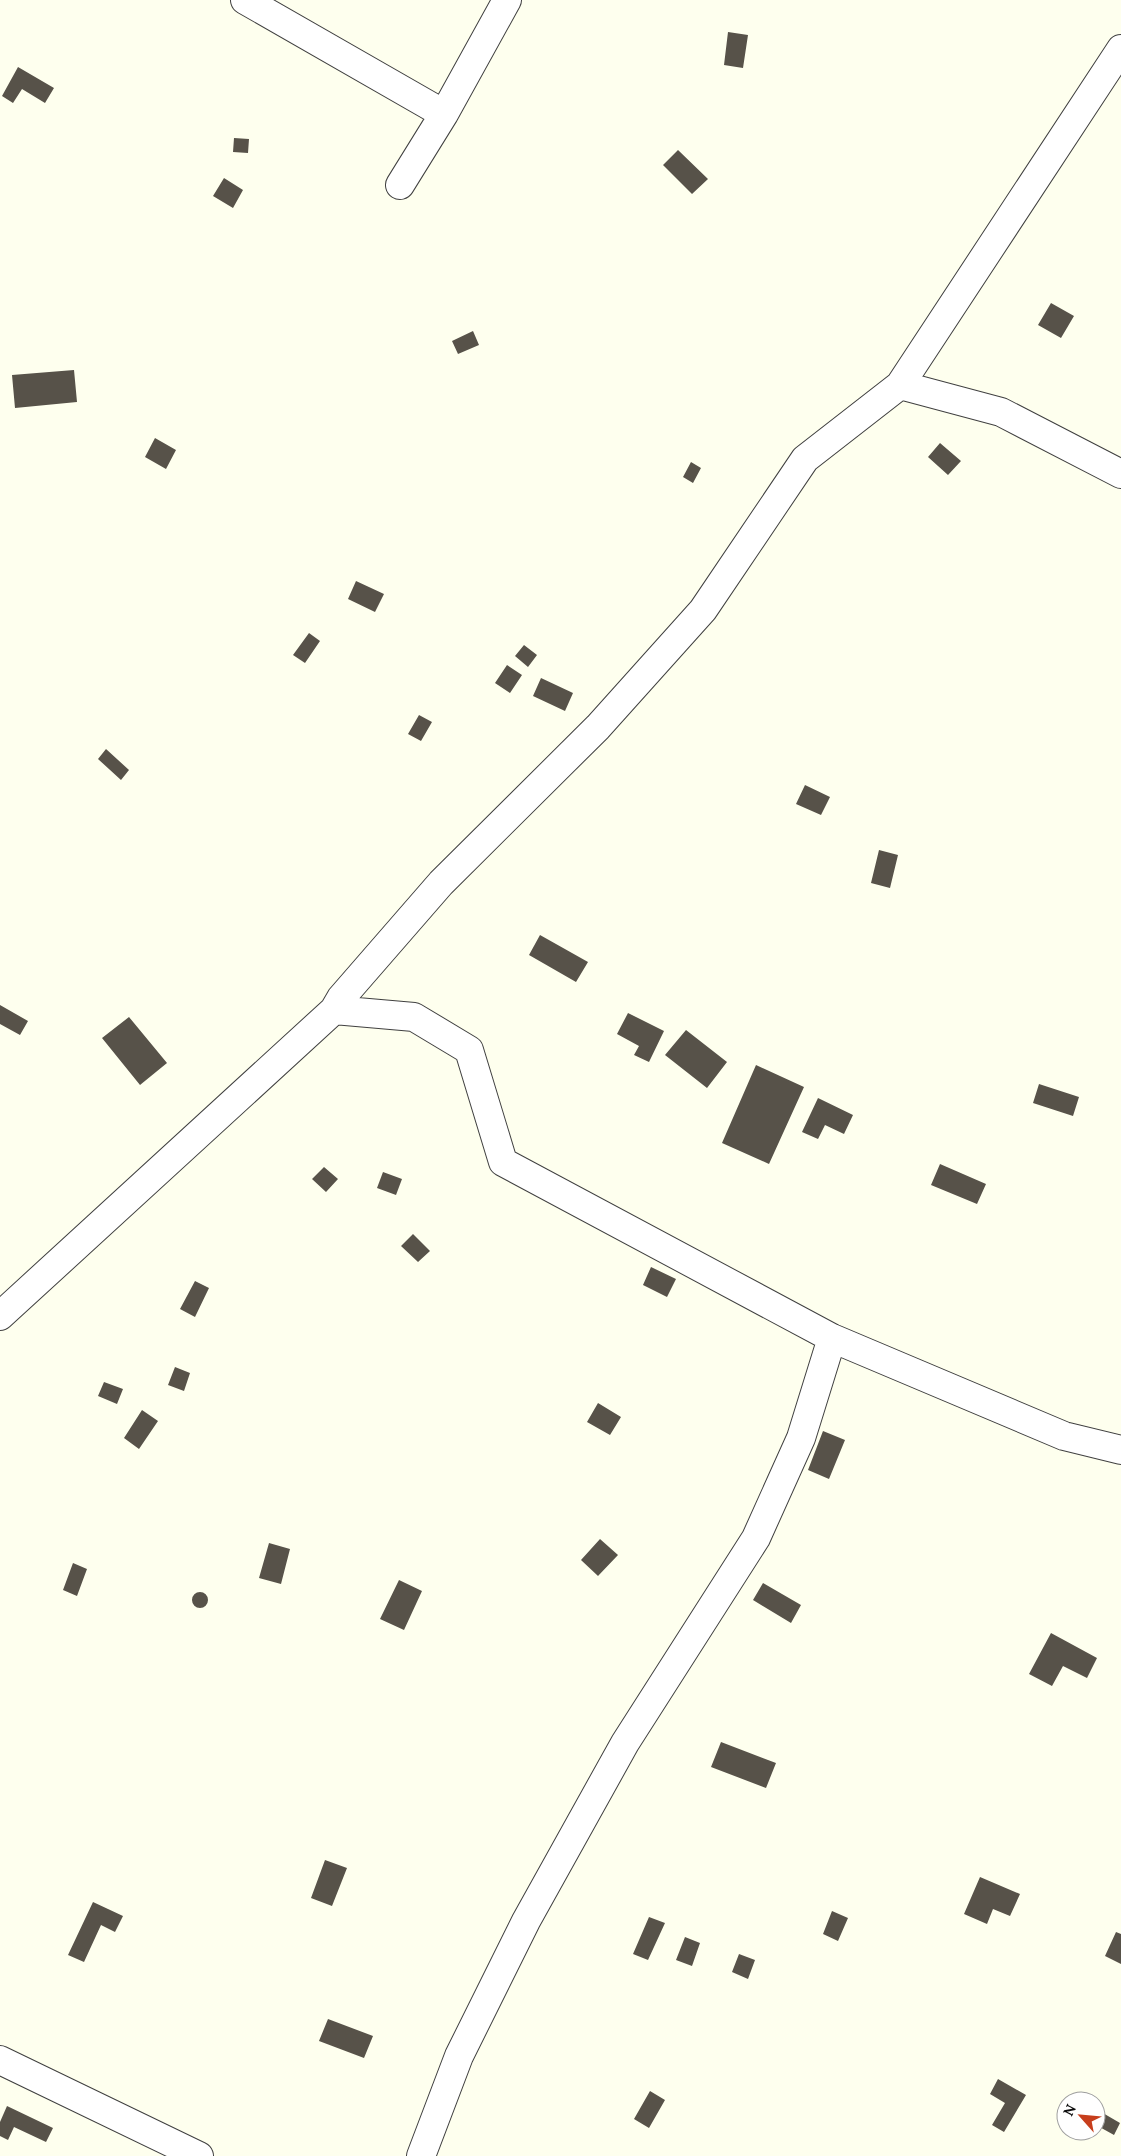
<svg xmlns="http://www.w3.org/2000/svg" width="1121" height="2156" viewBox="0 0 1121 2156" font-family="Lora,serif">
<rect width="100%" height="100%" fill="#feffee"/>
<path fill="#575249" d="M728,32L748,35L743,68L724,65Z
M18,67L54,88L45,103L22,89L13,103L2,96Z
M234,138L249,139L248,153L233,152Z
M678,150L708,179L692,194L663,165Z
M224,178L243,190L233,208L213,196Z
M1051,303L1074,316L1061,338L1038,325Z
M473,331L479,345L458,354L452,341Z
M74,370L77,402L15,408L12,375Z
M155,438L176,450L166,469L145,457Z
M940,443L961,461L948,475L928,457Z
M691,462L701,468L693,483L683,477Z
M356,581L384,594L375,612L348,599Z
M309,633L320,641L305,663L293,655Z
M524,645L537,655L528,667L515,656Z
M507,665L522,675L510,693L495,683Z
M541,678L573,693L565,711L533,696Z
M419,715L432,722L421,741L408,734Z
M106,749L129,770L121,780L98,759Z
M805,785L830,797L821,815L796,804Z
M879,850L898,855L890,888L871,883Z
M540,935L588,962L576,982L529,955Z
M0,1005L28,1021L20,1035L0,1024Z
M628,1013L664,1031L649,1062L634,1055L639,1046L617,1034Z
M129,1017L167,1063L140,1085L102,1038Z
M686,1030L727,1062L707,1088L665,1055Z
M756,1065L804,1087L769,1164L722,1143Z
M1039,1084L1079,1097L1073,1116L1033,1103Z
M818,1098L853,1115L844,1134L825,1125L818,1139L802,1132Z
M940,1164L986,1184L977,1204L931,1185Z
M324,1167L338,1179L326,1192L312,1179Z
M383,1172L402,1179L396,1195L377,1188Z
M413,1234L430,1251L418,1262L401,1246Z
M651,1267L676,1279L667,1297L643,1285Z
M195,1281L209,1288L195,1317L180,1309Z
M175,1367L190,1373L184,1391L168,1385Z
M104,1382L123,1389L117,1404L98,1396Z
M598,1403L621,1417L610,1435L587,1422Z
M142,1410L158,1421L139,1449L124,1438Z
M823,1431L845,1440L829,1479L808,1470Z
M600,1539L618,1555L598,1576L581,1560Z
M269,1543L290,1549L281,1584L259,1578Z
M73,1563L87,1569L77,1596L63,1590Z
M399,1580L422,1591L404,1630L380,1619Z
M763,1583L801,1605L791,1623L753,1600Z
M192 1600a8 8 0 1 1 16 0a8 8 0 1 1-16 0Z
M1051,1633L1097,1658L1087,1678L1063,1666L1052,1686L1029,1674Z
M721,1742L776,1763L766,1788L711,1767Z
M325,1860L347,1868L332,1906L311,1898Z
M980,1877L1020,1894L1010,1916L993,1909L987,1924L964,1914Z
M93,1902L123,1916L115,1932L101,1925L84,1962L68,1955Z
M832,1911L848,1918L838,1941L823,1934Z
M649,1917L665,1923L648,1960L633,1954Z
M1116,1932L1121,1934V1964L1105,1956Z
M685,1937L700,1943L692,1966L676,1960Z
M739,1954L755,1960L748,1979L732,1972Z
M328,2019L373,2036L364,2058L319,2041Z
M998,2079L1026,2095L1004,2132L992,2125L1005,2103L990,2094Z
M650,2091L665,2100L649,2128L634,2119Z
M7,2106L53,2128L46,2142L14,2127L8,2140L0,2136V2122Z
M1096,2109L1120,2123L1114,2135L1096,2125Z"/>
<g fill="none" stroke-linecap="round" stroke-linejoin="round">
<g stroke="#404040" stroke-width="30">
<path id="minor" d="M245,0L444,114
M400,185L444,114L507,0
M900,385L1121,49
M334,1010L414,1017L469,1050L503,1162L832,1338L1064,1436L1121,1450
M0,1316L334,1010L341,998L441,883L598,727L703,610L805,459L900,385L1001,412L1121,474
M0,2060L199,2156
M421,2156L459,2056L526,1921L625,1743L756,1538L801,1438L832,1338"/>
</g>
<use href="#minor" stroke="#fff" stroke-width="28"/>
</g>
<g transform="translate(1081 2116) rotate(297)"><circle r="24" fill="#ffffff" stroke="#9e9e9e"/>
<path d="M0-4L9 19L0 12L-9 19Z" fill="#c73e1c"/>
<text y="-8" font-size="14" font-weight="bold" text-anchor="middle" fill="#0d0d0d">N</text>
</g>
</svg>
